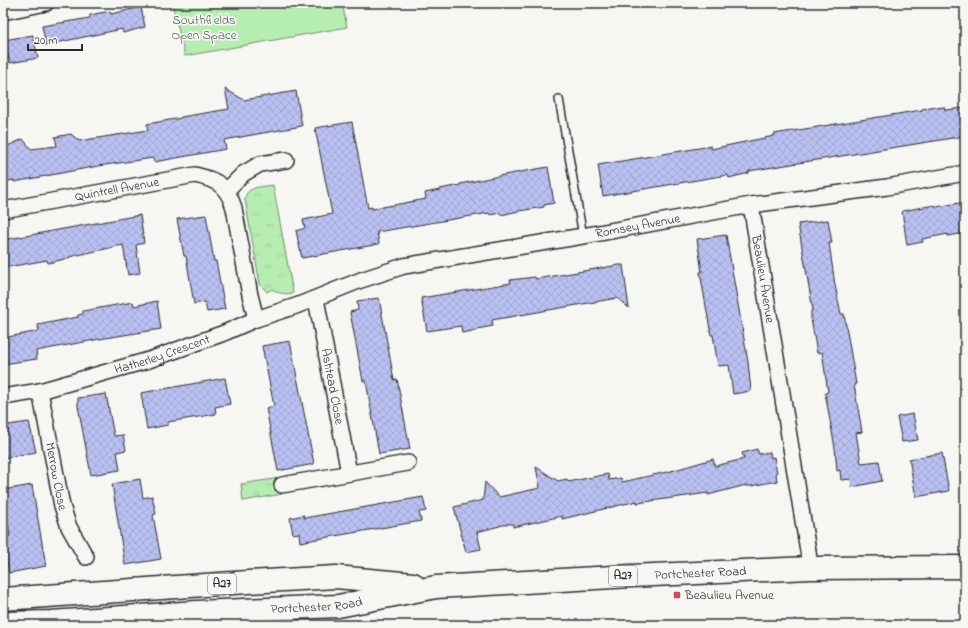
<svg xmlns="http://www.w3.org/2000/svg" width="968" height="628" viewBox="0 0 968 628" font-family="'Indie Flower',sans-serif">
<defs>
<pattern id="grass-tufts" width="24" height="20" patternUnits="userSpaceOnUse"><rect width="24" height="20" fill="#b6eeb2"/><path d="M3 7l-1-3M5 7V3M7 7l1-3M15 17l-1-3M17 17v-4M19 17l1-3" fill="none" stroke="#9dcc99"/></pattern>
<pattern id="building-cross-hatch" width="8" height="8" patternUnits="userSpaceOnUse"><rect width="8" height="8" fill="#b9c1f3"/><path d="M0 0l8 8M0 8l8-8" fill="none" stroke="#9fa6d0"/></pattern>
</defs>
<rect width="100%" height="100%" fill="#f6f6f2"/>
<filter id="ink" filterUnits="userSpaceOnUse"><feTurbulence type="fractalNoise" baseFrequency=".025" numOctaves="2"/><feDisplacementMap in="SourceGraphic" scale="8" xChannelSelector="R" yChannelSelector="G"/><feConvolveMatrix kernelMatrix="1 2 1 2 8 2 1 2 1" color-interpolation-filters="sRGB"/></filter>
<g filter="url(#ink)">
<path fill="url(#grass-tufts)" stroke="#708c6e" d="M273,185L293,293C285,295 278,293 272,289L267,292L260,284L245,200C245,186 262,187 273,185Z
M280,478L282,494L243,501L241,484Z"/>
<path fill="#b6eeb2" stroke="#708c6e" d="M172,3H342L347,27L185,56Z"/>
<path fill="url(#building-cross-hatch)" stroke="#2b2b2b" d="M141,7L145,27L123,33L122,29L46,45L42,26L90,18V15L110,11L111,14Z
M33,35L38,58L10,63L4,40Z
M225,89L244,100L296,91L302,126L224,140L226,149L154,162L153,158L98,166L14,182V180L3,182V148L23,139L31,149L57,146L55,137L71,134L79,141L148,130L147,124L181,118V117L229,109Z
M935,106L936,108L944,107L945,110L965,108V136L755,170L749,171V173L729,178L728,175L715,177L603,196L598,165L711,146V149L774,136V134L922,110V109Z
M352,122L368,208L372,207V209L426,199L425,193L440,190V189L460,185V184L504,175L548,167L554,203L544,205V207L519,211L501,215L500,213L490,215L489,213L377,232L379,244L302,258L296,231L305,228L303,220L332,214L315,128Z
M965,202V233L948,236V234L922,239L923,242L907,245L902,211L935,205L936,207Z
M140,215L144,243L136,245L140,273L128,275L123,245L69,257V258L48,263L47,260L3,268V240Z
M206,215L214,261H216L225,309L207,312L205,302L194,304L186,256H184L177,219Z
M828,220L832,243H829L835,285L841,314H844L856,384H854L862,432L856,433L861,463L879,461L882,481L852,487L851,479L841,480L840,470L837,471L835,448L825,393L828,392L822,352L817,353L811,319V311L813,310L798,224Z
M726,235L748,362L751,391L733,394L729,365L718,366L713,335H711L700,272H702L697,239Z
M619,265H623L629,308L617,298L492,320L493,326L477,329V330L462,333L461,326L427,331L421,298L511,283L510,280L535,277L536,279Z
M379,298L394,380L397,379L410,449L379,454L366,381H363L350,312L358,310L357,301Z
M157,301L161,329L105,338L36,351L37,359L3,364V338L39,331L38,325L78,317V315L83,314V311L133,302L134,306Z
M290,341L314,464L278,471L266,408L274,406L262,346Z
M225,378L230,404L215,407L216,414L168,422V425L147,429L141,393Z
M106,394L114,436L123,435L126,450L117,452L120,470L91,475L78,406V398Z
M913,414L918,440L902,442L897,417Z
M29,422L36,452L3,458V432L8,431V425Z
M757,449L759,454L770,452L771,458L774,457L777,473L776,474L777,481L751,486H746V485L708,495V493L637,503V501L562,519V516L513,527V524H507L477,532L481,549L466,552L454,507L483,500L485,482L499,497L540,488L536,467L558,481L567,479L568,482L608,474L609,480L621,478L622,482L671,471L713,459L715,466L744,459L742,453Z
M942,453L949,491L916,497L909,459Z
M140,479L143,498L152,496L156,514L153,515L161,559L125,565L112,484Z
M32,485L46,566L9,573L3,537L10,536L3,490Z
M423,497L426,511L419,512L421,521L300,542L299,533L293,534L290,518L304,515V518Z"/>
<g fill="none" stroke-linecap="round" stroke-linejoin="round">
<g stroke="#2b2b2b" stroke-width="10">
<path id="lane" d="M559,99L583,236"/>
</g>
<g stroke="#2b2b2b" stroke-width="18">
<g id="street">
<path d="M3,12L46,3"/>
<path d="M226,191L243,174L260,164L286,160"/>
<path id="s1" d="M751,205L808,551L810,568"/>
<path id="s2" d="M3,210L195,175C217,180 227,185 234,208L250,295L256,319"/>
<path id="s3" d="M316,299L349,473"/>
<path id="s4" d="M40,391L62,506L69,527L86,557"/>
<path id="s5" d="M3,397L40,391L149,360L224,333L256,319L296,306L361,280L404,266L583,236L751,205L887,187L965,173"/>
<path d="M282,485L408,463"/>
<path d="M232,611V625"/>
</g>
</g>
<g stroke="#2b2b2b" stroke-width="25">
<g id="primary">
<path d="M3,599L248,582L336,577L413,584"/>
<path id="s6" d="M3,623L51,622L197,612L338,606L436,587L631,576L810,568L965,567"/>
</g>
</g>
<use href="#lane" stroke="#f6f6f2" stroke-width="7"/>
<use href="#street" stroke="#f6f6f2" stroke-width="15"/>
<use href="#primary" stroke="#f6f6f2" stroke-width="22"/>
</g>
</g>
<rect fill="#d1495b" stroke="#f6f6f2" stroke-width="1.5" x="673" y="591" width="8" height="8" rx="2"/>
<g text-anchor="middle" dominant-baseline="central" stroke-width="3.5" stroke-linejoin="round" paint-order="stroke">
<g fill="#f6f6f2" stroke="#686867" stroke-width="1">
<rect x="609" y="566" width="28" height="20" rx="3"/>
<rect x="208" y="574" width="28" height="20" rx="3"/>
</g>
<g font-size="12" font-weight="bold" fill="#2b2b2b">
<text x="623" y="576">A27</text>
<text x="222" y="584">A27</text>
</g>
<g font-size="13" fill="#4e5c4d" stroke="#f6f6f2">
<text x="204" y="20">Southfields<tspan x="204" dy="15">Open Space</tspan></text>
</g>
<g font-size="13" fill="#2b2b2b" stroke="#f6f6f2">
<text stroke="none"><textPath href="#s2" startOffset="116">Quintrell Avenue</textPath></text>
<text stroke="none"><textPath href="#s5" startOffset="660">Romsey Avenue</textPath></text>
<text stroke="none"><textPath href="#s1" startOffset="75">Beaulieu Avenue</textPath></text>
<text stroke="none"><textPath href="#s5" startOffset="165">Hatherley Crescent</textPath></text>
<text stroke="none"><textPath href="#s3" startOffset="89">Ashtead Close</textPath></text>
<text stroke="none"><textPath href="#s4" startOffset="87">Merrow Close</textPath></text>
<text stroke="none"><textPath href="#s6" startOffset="700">Portchester Road</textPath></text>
<text stroke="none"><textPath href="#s6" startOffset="314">Portchester Road</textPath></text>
</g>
<g font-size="13" fill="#2b2b2b" stroke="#f6f6f2" text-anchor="start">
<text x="685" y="595">Beaulieu Avenue</text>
</g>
</g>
<rect width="968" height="628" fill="none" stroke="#f6f6f2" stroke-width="16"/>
<rect x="8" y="8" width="952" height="612" fill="none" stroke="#2b2b2b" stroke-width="1.5" filter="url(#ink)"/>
<path d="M28 44v6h54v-6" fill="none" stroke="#2b2b2b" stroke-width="2"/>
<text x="34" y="44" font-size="12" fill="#2b2b2b" stroke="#f6f6f2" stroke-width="3" paint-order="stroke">20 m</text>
</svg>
